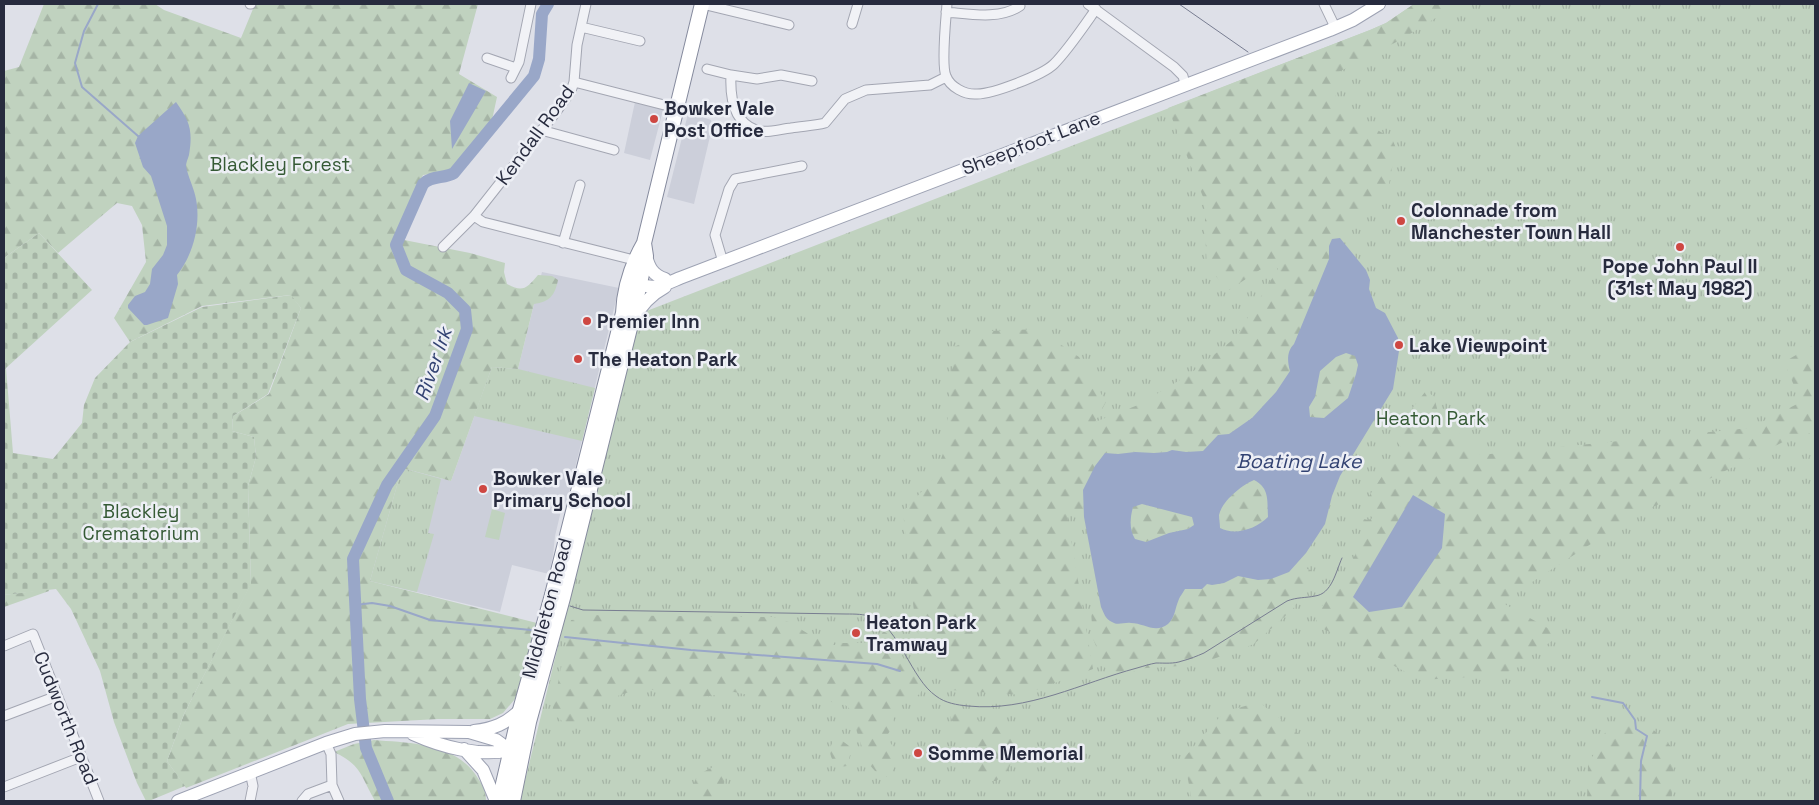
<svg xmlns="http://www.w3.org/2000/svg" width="1819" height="805" viewBox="0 0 1819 805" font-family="'Space Grotesk',sans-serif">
<defs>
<pattern id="grass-tufts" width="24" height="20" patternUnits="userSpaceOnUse" patternTransform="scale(1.25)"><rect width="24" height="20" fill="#c0d2bf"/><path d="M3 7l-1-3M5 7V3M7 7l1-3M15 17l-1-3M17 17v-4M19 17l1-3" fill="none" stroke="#a5b4a5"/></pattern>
<pattern id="forest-firs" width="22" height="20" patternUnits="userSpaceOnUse" patternTransform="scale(1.25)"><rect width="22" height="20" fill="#c0d2bf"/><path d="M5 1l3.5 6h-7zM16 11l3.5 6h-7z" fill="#a5b4a5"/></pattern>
<pattern id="cemetery-stones" width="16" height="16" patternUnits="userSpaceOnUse" patternTransform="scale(1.25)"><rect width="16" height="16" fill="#c0d2bf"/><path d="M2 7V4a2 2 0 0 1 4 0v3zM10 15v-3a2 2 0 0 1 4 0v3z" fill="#a5b4a5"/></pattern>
</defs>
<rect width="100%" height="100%" fill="#dee0e8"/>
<path fill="#cccfda" d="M635,102L663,110L650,160L624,153Z
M691,102L705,105L702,117L711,120L712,128L694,204L667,197Z
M542,272L619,288L568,497L561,511L555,536L553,555L549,574L512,565L500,612L370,581L402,468L451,481L492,367L518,369Z"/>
<path fill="url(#grass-tufts)" d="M1414,4H1815V801H520L633,341L637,327L644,312L1370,30L1386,23Z
M492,367L518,369L595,388L582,441L474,416Z
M402,468L441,479L428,533L434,534L417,592L370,581Z"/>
<path fill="url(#forest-firs)" d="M44,4H155L164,10L241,38L255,4H478L459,74L497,97L492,120L449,172L423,175L394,238L470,253L505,263L504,272L507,284C523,293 527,288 538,275L552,276L558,280C555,295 550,302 534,304L518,369L492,367L451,481L402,468L370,581L537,623L515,699L503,713L490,719H438L348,724L186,788L167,761L184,714L251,583L248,486L256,457L254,437L232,431L233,416L269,394L301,308L290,295L202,306L130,342L114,318L146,262L142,225L132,206L117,203L58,253L39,233L4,258V71L19,67Z
M1414,4H1458L1402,39L1333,75L1337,107L1386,135L1393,141L1396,148L1388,189L1337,235L1340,238L1331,239L1329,259L1294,344C1287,351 1287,361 1290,371L1276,392L1252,418L1229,434L1218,435L1203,451L1186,452L1172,450L1167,452L1154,453L1135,452L1118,454L1105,453L1083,490L1084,512L1067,515L1093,669L1022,695L951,690L916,630L903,512L934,478L945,448L954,347L990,331L1038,329L1079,357L1106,402L1095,422L1138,405L1190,374L1235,338L1278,269L1272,262L1229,290L1207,267L1205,232V202L1168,108L1370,30L1386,23Z
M1815,344V432L1791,438L1631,518L1501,602L1560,635L1504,675L1421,680L1316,625V618L1324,602L1335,592L1367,533L1357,525L1360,518L1368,520L1373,518L1367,512L1360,510L1401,447L1397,442V428L1425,392L1427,391L1434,397L1438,412L1480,455L1750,428L1801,402L1784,362Z
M1346,353L1356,356L1358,365L1356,374L1348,398L1324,418L1310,417L1309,407L1315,397L1320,371L1336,357Z
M1254,480C1271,488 1267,501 1268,517C1256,529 1235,536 1220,528C1220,524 1219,519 1219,515C1222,501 1241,485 1254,480Z
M1142,504L1193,517L1194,525L1188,529L1169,533L1146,542L1134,539C1129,529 1130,518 1133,506Z
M1294,566L1311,570L1306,586L1293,609L1254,644L1197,665L1146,668L1125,674L1106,669L1093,639L1091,611L1101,607L1105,617L1122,625L1131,623L1140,626L1179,599L1185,589L1191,590L1207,583H1224L1238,576L1258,580L1289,572Z
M49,589V591L4,607V595Z
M584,615L773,617L789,622L815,638L832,639L833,645H837V643H881V632H885L890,636L922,689L920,694L905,701L893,712L894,725L888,734L889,741L897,752L892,762L893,772L887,777L875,771L867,762L849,708L844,704L812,699L777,701L734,692L685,700L644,687L591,705L573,731L552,712L571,620L584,619Z
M1259,702L1305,739L1322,772L1297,801H1192L1184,758L1224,712Z
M956,713L1005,729L1019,740L1008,771L996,781H978L962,746L950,715Z
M1644,721L1675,750L1671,801H1587L1588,765L1606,731Z
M836,739L841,740L852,748L847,766C832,770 824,748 836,739Z
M374,740C412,743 458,743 479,780C484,787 486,792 486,801H375C361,777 362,765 334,752L354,744Z
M717,766L722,768C730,785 719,787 714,801H698C686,783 699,771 717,766Z"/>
<path fill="url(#cemetery-stones)" d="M39,233L92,290L6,368L13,453L53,459L82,423L84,405L95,378L130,342L202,307L291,295L301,308L268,394L233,416L232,431L254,437L256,457L248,486L251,584L184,714L167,761L185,786L149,801H146L137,783L114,722L100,671L71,609L56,589L4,595V258Z"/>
<path fill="#c0d2bf" d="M492,509L505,513L499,540L485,537Z"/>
<path fill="#99a7c8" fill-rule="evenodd" d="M469,83L486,91L452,149L450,121Z
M176,102C190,122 193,130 189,155C188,159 186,162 186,166C188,177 194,188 196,199C201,225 193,255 177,275L178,284L168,318L147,325H144L128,308V305L135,296L145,292L150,284L152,269L163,255L167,245V226L151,176L143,167L135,143L138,136Z
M1340,238L1366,270L1370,280L1369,289L1376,308L1385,313L1398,338L1399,351L1393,389L1340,476L1332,496L1325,524L1306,553L1289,572L1271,579L1258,580L1238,576L1224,583L1212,585L1207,584L1202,589H1185C1183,593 1180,596 1179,599C1175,608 1175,618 1168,624C1155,634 1144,623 1131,623C1124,622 1118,626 1112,622C1105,619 1104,613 1101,607L1084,517L1083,490L1095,466L1105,453L1118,454L1135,452L1154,453L1167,452L1172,450L1186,452L1203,451L1218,435L1229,434L1252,418L1276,392L1290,371C1287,361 1287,351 1294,344L1329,259V246L1332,239ZM1346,353L1355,356L1358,365L1356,374L1348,398L1324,418L1310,417L1309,407L1315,397L1320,371L1336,357ZM1254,480C1270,488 1267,501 1268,517C1256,529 1235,536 1220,528C1220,524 1219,519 1219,515C1222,501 1242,485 1254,480ZM1142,504L1192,517L1194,525L1188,529L1169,533L1146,542L1135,539C1129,529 1130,518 1133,507Z
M1413,495L1445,514L1442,548L1402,607L1369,612L1353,597Z"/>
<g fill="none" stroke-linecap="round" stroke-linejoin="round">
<path stroke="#99a7c8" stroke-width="2" d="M98,4L84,31L75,63L82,87L138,136
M355,605L372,603L390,606L430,620L531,630
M565,637L691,650L877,664L900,671
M1592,697L1623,703L1635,720L1636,729L1647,736L1641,761L1640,801"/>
<path stroke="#99a7c8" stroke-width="12" d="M388,801L366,748L360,699L353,559L387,485L435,416L467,329L465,310L448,293L406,270L396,245L423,184C432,175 444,179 454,173L534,76L539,59L542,14L548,4"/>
<g stroke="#a3a6b2" stroke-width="11">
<path id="minor" d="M250,4H251
M702,4L789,25
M947,4C946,18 941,65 946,76C950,87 965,95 977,94C993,94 1043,75 1054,64C1068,50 1084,26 1096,9
M1088,4L1174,67L1183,76L1185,84
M1324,4L1335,27
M946,12C970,14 999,20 1020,6
M852,24L858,4
M581,27L640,41
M487,58L516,68
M707,69L731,75
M511,78L519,62L531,4
M812,81L781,75L757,79L731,75C730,95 733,122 756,130C766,134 780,129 791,128C802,126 814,126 825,123L845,99L866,90L930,85L946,77
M574,82L676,108
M541,130L614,150
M474,216L483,222L634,260
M563,243L580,185
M443,247L474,216L556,112L571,91L574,82L577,45L586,4
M723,262L715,235L729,189L735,179L802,166
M4,646L33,634L99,801
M4,716L57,696
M326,743L331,754L332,785L339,801
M4,787L81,757
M250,801L253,786L250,772
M302,801L308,794L332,785"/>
</g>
<g stroke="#9da2b3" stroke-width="14">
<path id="primary" d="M646,256C649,268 653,275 665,279
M640,283C652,292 668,283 680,278L1330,30L1353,20L1379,4
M633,320C641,305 650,295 665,287
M474,731C493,729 506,724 520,710
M413,734C442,747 479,757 510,750
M464,749L483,770L496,801
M178,801L326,743L355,734L385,731L469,732L496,740L510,750"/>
</g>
<g stroke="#868b9e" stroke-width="16">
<path id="trunk" d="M499,801L520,710L552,595L623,313C624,288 632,264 644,243L702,4
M513,801L529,722L563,598L631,324L646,256L644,243"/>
</g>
<use href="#minor" stroke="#f1f2f6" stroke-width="9"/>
<use href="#primary" stroke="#fff" stroke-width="12"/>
<use href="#trunk" stroke="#fff" stroke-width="14"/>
<path stroke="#787d91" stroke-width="1" d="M1179,4L1248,52
M570,606L583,610L846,614C855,614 864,614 872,617C899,627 911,679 936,696C945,703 957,705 968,706C1028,712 1081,683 1137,668C1144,666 1150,664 1156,663C1165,663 1174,664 1182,661C1190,659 1197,656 1204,653L1287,601C1297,597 1306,598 1315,596C1332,594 1336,571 1342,558"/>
</g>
<g fill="#ce4742" stroke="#edeff5" stroke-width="2">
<circle cx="654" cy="119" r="5"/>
<circle cx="1401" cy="221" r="5"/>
<circle cx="1680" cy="247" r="5"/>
<circle cx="587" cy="321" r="5"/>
<circle cx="1399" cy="345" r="5"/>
<circle cx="578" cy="359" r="5"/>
<circle cx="483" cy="489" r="5"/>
<circle cx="856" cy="633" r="5"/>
<circle cx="918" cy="753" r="5"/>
</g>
<g text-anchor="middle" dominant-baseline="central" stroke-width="5" stroke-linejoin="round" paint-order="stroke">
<g font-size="19" font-weight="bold" fill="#272b3e" stroke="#edeff5" text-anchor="start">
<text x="664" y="108">Bowker Vale<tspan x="664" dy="22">Post Office</tspan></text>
<text x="1411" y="210">Colonnade from<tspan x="1411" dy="22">Manchester Town Hall</tspan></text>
<text x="1680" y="266" text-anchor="middle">Pope John Paul II<tspan x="1680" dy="22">(31st May 1982)</tspan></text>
<text x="597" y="321">Premier Inn</text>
<text x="1409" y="345">Lake Viewpoint</text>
<text x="588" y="359">The Heaton Park</text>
<text x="493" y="478">Bowker Vale<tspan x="493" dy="22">Primary School</tspan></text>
<text x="866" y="622">Heaton Park<tspan x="866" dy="22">Tramway</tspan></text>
<text x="928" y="753">Somme Memorial</text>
</g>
<g font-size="19" fill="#272b3e" stroke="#edeff5">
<text transform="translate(535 135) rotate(-54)">Kendall Road</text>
<text transform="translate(1031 143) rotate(-21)">Sheepfoot Lane</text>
<text transform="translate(547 608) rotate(-75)">Middleton Road</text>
<text transform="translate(66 718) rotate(68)">Cudworth Road</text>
</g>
<g font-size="19" fill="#355a35" stroke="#edeff5">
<text x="280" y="164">Blackley Forest</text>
<text x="1431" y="418">Heaton Park</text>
<text x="141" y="511">Blackley<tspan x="141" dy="22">Crematorium</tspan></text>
</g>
<g font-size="20" font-style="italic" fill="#324272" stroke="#edeff5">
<text transform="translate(433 364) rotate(-71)">River Irk</text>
<text x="1299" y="461">Boating Lake</text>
</g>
</g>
<rect width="1819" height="805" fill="none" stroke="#272b3e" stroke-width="10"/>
</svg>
